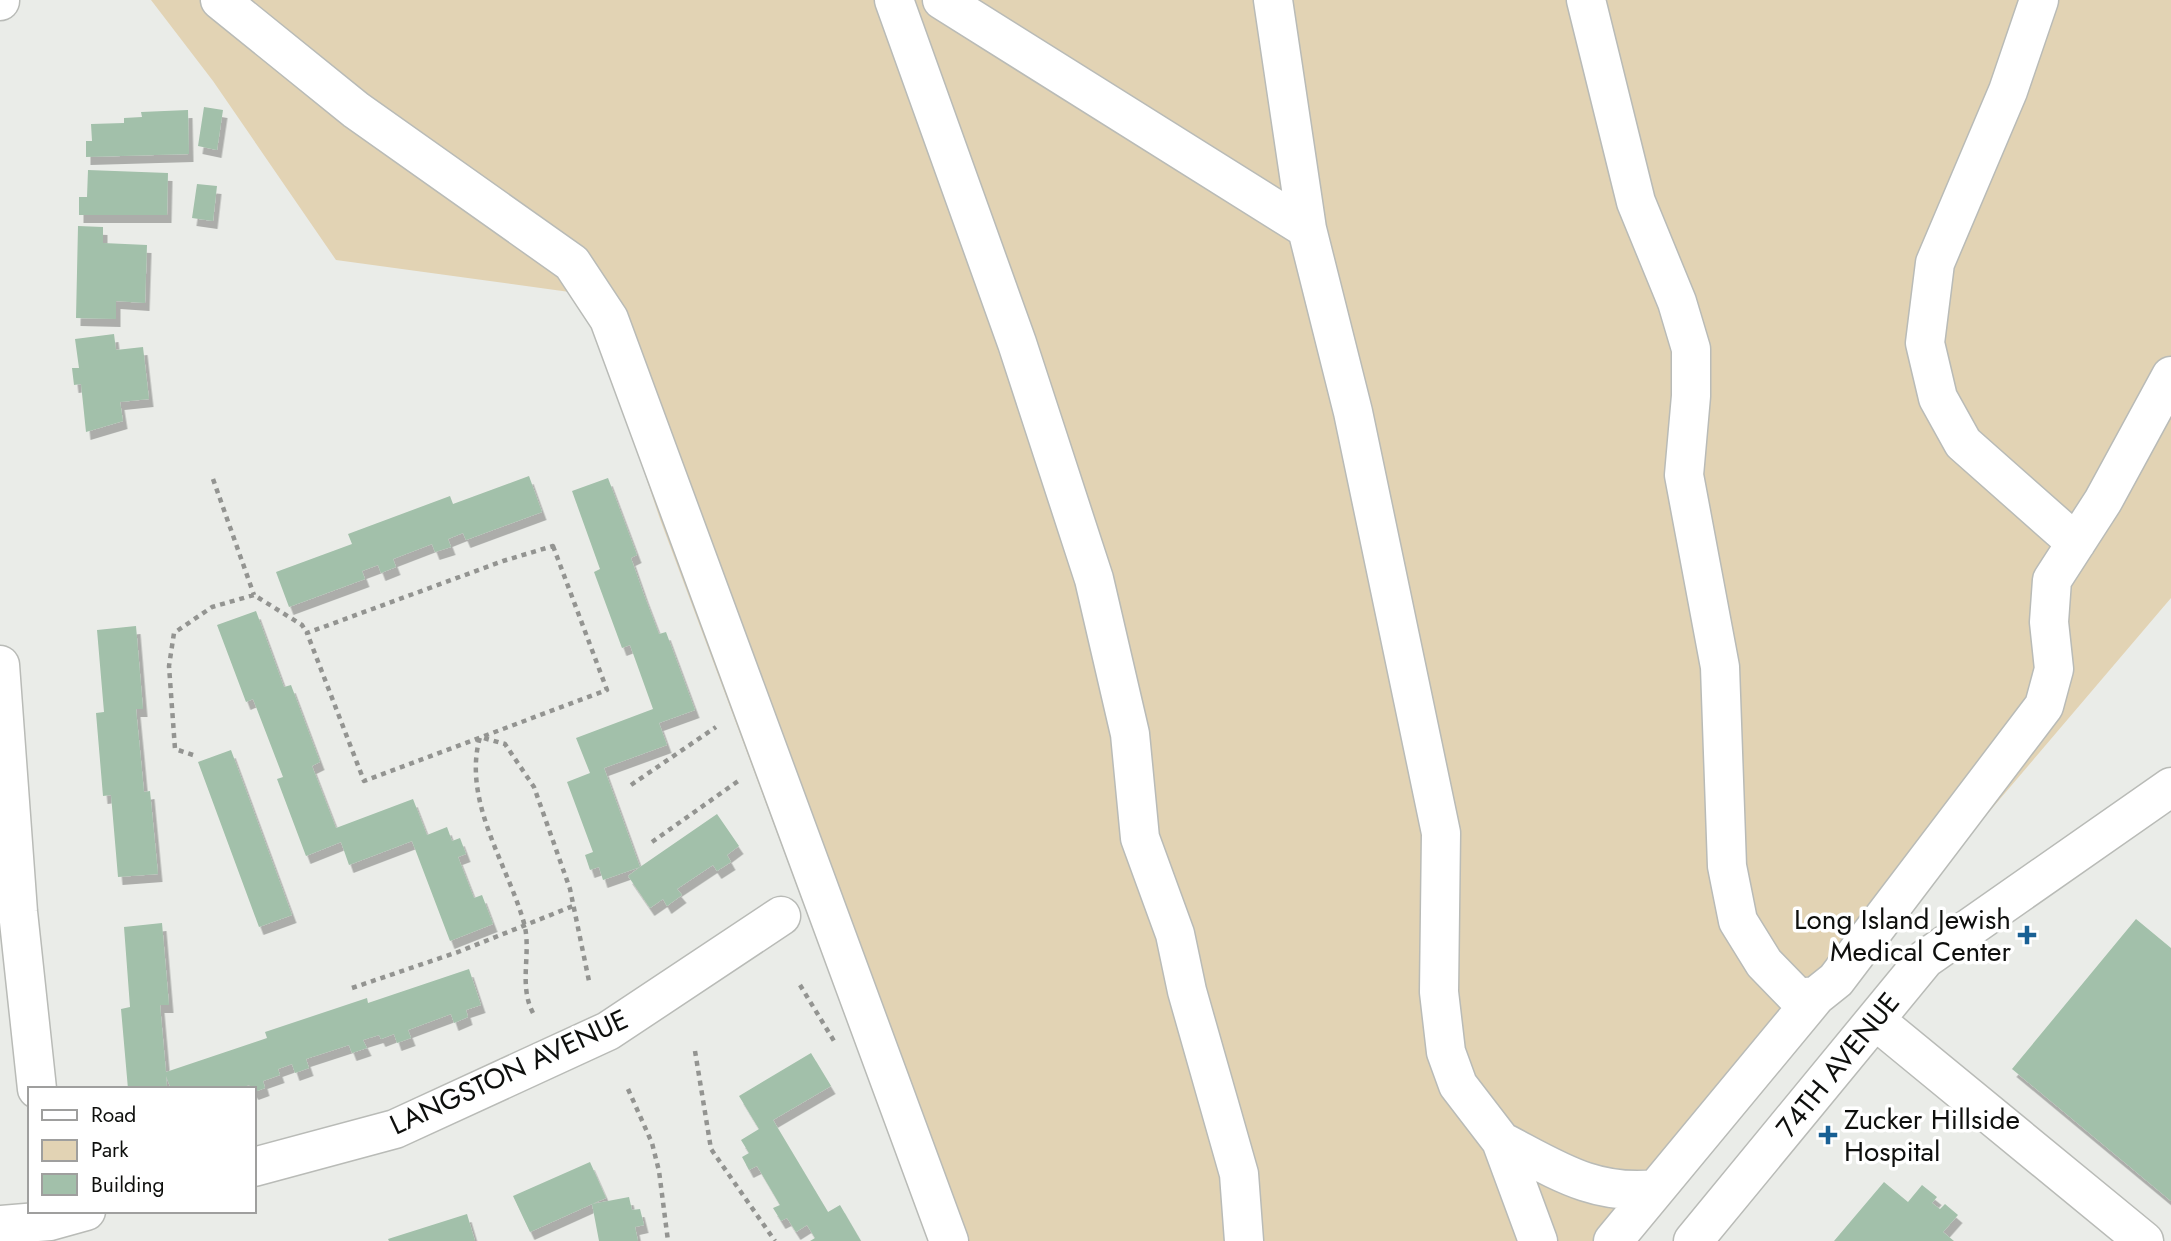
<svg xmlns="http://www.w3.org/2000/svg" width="2171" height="1241" viewBox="0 0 2171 1241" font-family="Jost,sans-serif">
<defs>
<filter id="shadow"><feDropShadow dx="4.5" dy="8" stdDeviation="0" flood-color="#0004"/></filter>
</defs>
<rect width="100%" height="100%" fill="#eaece8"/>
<path fill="#e2d3b4" d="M151,0H2171V598L1805,1028L1634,1241H929L660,519L584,294L336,260L213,81Z"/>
<path fill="#a2c0aa" filter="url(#shadow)" d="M204,107L223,110L217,150L198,146Z
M188,110L189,154L86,157V141H92L91,124L124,123V118L142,117L141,112Z
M88,170L168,173L167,215H79V197H87Z
M197,184L217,186L213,221L192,218Z
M78,226L103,227V243L147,245L145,303L116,301V319L76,318Z
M114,334L116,350L143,347L149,399L120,402L123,421L86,432L81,384L74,385L72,368H79L75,339Z
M529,476L542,512L466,540L463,533L448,539L451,547L435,552L432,544L393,559L396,567L381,573L378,565L362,571L365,579L289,607L276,572L352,544L348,534L450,496L453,504Z
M608,478L637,555L631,558L644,595L659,634L666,632L695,710L659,723L667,745L604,768L640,867L717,814L739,846L727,855L731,862L717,871L713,865L677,889L682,895L667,906L663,899L650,908L628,876L640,867L603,880L599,867L590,870L585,855L593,852L567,782L590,773L576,738L653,709L630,645L622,648L594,572L600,569L572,491Z
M256,611L284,687L291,685L320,762L312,766L336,828L413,799L427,835L447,827L452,841L460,838L466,854L458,857L474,898L482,895L493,924L450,941L412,841L349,865L341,842L306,856L277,779L283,777L253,699L246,702L217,625Z
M136,626L143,709H136L140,750L144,792L150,791L158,874L118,877L111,795L103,796L96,713L104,712L97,630Z
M231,750L292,915L259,927L198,762Z
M2136,919L2171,948V1201L2012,1069Z
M162,923L169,1005H160L166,1072L267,1038L265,1032L367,998L368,1003L469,969L481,1005L466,1010L468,1017L454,1023L451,1014L408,1030L411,1038L397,1043L394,1034L381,1039L379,1035L363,1040L367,1048L352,1053L349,1045L306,1059L309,1068L295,1073L292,1064L278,1069L280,1075L263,1081L265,1088L254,1092L249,1085L239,1089H171L166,1076L167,1088L128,1089L121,1009L130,1007L124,927Z
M811,1053L831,1086L773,1120L828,1212L840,1205L861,1241H810L815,1238L807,1225L796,1232L787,1218L781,1221L773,1208L780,1205L757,1166L749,1170L742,1157L749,1153L741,1140L759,1129L739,1096Z
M590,1162L606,1198L592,1204L629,1197L632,1210L640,1209L644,1225L635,1227L638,1241H599L592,1204L530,1232L513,1196Z
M1884,1182L1908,1202L1922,1185L1937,1197L1932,1203L1940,1209L1945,1204L1958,1215L1943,1232L1954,1241H1834Z
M467,1214L475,1241H389L388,1239Z"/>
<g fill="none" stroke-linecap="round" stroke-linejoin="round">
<g stroke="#b9bbb7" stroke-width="41">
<path id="minor" d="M220,0L356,110L572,263L609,319L949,1241
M894,0L1017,343L1094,579L1130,734L1140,838L1175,934L1187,991L1239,1174L1244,1241
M942,0L1307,229L1353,412L1441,833L1439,992L1446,1052L1458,1085L1501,1141L1538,1241
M1273,0L1307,229
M1586,0L1636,202L1677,302L1691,349V396L1684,475L1720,667L1727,866L1738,921L1764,963L1798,998L1816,996L1836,980L2044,706L2054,669L2049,622L2052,580L2103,501L2171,376
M2039,0L2008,91L1935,263L1925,343L1938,398L1963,443L2076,543
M0,1V0
M0,665L18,912L37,1089
M1875,1020L2144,1241
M1501,1141C1555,1169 1593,1196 1656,1189
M254,1167L395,1129L608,1031L781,916
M0,1225L50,1221L86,1211
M1613,1241L1816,996
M1693,1241L1925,959L2171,787"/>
</g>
<path stroke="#939491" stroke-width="4.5" stroke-dasharray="5 5" stroke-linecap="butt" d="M213,479L254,595
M553,546L607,690L364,781L307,633L503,561Z
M193,755L175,749L169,666L174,633L212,607L254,595L302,625L307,633
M631,785L716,727
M652,842L741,779
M800,985L834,1041
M352,988L458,952L573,906
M533,1013C518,984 532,953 524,923C507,863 462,801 480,737L505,744L534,787L570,889L589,981
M695,1051L711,1149L775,1241
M628,1089L652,1143L659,1171L668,1241"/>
<use href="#minor" stroke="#fff" stroke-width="38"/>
</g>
<g fill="#196094" stroke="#fff" stroke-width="2.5">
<path d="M2023.5 924.5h7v7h7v7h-7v7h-7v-7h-7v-7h7z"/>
<path d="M1824.5 1124.5h7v7h7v7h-7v7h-7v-7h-7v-7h7z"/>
</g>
<g text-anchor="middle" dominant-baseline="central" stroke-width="7" stroke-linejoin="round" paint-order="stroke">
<g font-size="28" fill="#0e0f0d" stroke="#fff" text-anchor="end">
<text x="2011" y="919">Long Island Jewish<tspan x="2011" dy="32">Medical Center</tspan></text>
<text x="1844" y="1119" text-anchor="start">Zucker Hillside<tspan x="1844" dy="32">Hospital</tspan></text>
</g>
<g font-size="28" fill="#0e0f0d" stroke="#fff">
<text transform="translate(1838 1065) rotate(-51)">74TH AVENUE</text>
<text transform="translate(509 1072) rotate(-25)">LANGSTON AVENUE</text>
</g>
</g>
<rect x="28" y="1087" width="228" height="126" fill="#ffffff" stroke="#9f9f9e" stroke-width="2"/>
<rect x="42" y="1110" width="35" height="10" fill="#ffffff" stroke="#9f9f9e" stroke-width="2"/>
<text x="91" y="1122" font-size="21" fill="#0e0f0d">Road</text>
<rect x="42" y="1140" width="35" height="21" fill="#e2d3b4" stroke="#9f9f9e" stroke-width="2"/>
<text x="91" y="1157" font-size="21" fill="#0e0f0d">Park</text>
<rect x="42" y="1174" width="35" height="21" fill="#a2c0aa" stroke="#9f9f9e" stroke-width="2"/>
<text x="91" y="1192" font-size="21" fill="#0e0f0d">Building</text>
</svg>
